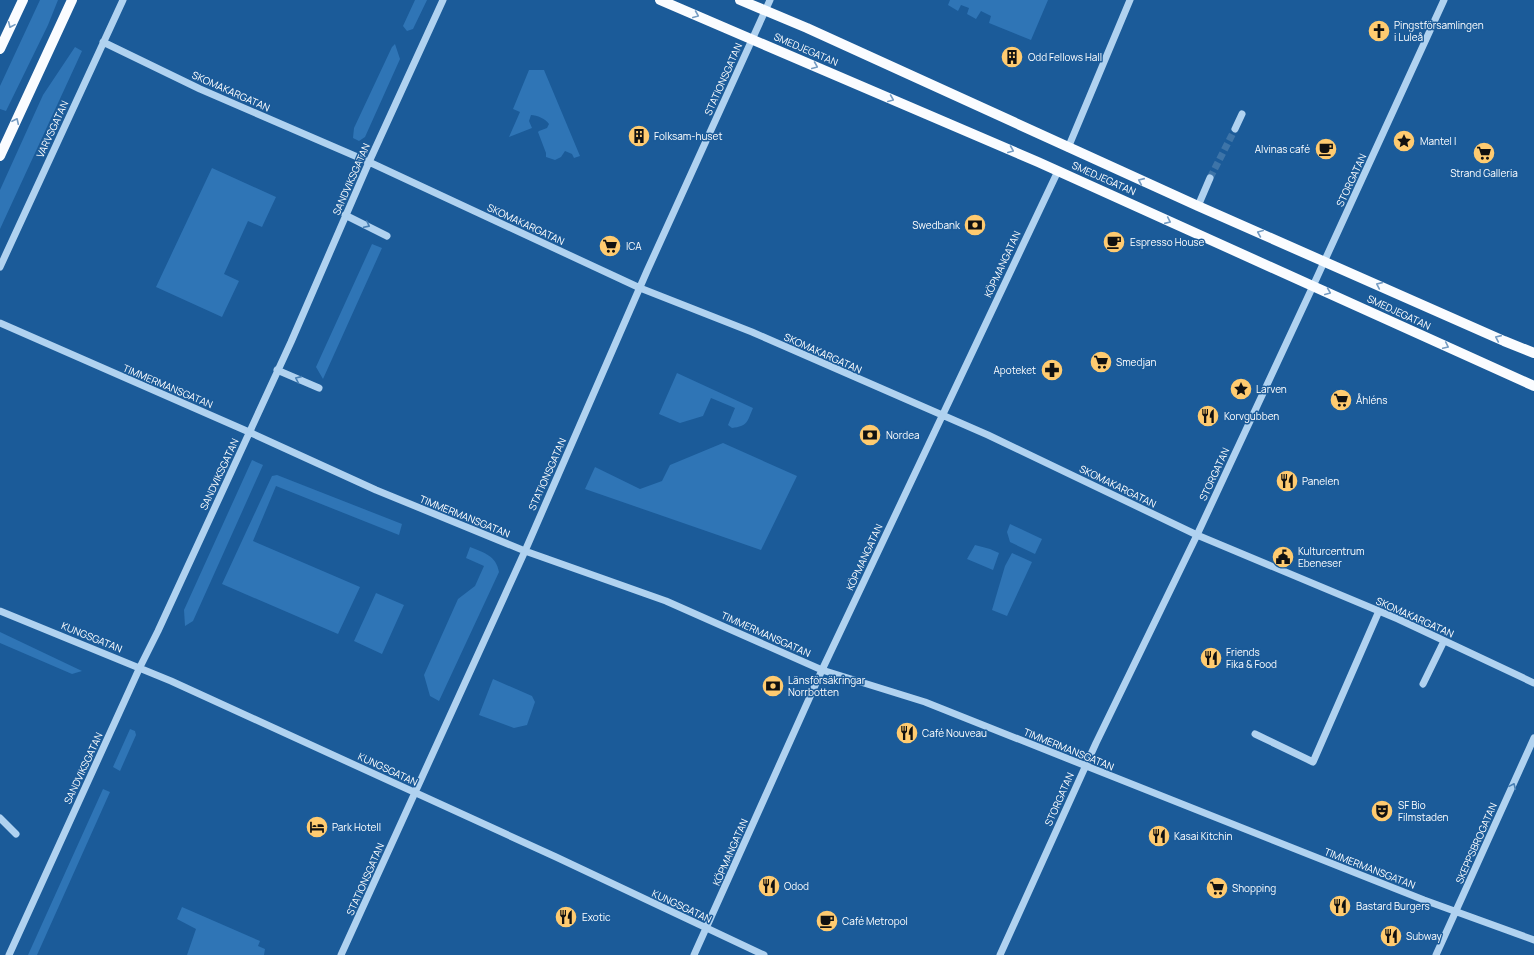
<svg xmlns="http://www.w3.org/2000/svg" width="1534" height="955" viewBox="0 0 1534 955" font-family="Manrope,sans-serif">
<rect width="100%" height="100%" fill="#1b5b99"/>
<path fill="#2f75b6" d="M40,0H58L48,25L6,111L0,109V86Z
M415,0H427L413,29L407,31L403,26Z
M950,0H1048L1031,40L989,23L991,16L981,11L976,19L967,14L969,8L961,5L958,11L948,5Z
M395,44L400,59L365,137L359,141L353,138L354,128L392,47Z
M75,47L82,51L0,229V190L43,95Z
M529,70H544L580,156L574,158L572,154L565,151L561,157L555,160L546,157V153L538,132L539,131L547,128L549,124C546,119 537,115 531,115L529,121L532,128L509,137L520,112L513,109Z
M212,168L276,197L262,227L248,221L224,274L239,281L222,317L156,287Z
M372,244L382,248L323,379L316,367Z
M677,373L753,408C747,422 748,426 732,428L728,425L735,408L711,398L703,416L680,423L659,414Z
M723,443L797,476L761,550L585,489L595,467L640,489L662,481L670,465Z
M252,460L263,465L193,621L185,626L184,610Z
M277,475L402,524L399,535L276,486L253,541L360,587L338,634L222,584L272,476Z
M1010,524L1042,539L1035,554L1010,542L1007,532Z
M975,545L990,549L999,553L993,570L967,559Z
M470,547C484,553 496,555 499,572L439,701L430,696L424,675L458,599L475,586L484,566L466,558Z
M1012,553L1032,562L1007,616L992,610L1005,566Z
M376,593L404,605L382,654L354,641Z
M0,632L82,671L72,674L0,643Z
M493,679L532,696L535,702L527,725L514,728L479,715Z
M130,729L135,731L136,735L120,771L113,767Z
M103,789L110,792L37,955H28Z
M182,907L260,941L258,946L265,949L264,955H187L196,929L177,919Z"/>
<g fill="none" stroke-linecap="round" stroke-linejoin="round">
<path stroke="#3d74a8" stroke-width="7" stroke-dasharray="7 3.5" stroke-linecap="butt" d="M1210,178L1235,129"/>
<path stroke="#b0d2f0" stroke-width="7" d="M103,42L200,89L369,162L640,288L752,332L988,435L1197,535L1398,619L1534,683
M1235,129L1242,114
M1068,148L1130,0
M1198,206L1210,178
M345,215L387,236
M0,267L123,0
M0,323L249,432L376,490L525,551L666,601L822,670L925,702L1424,900L1534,940
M277,370L319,388
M0,611L171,681L556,857L764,955
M1423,684L1444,641
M1255,734L1313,762L1379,611
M0,818L16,834
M9,955L140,667L158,631L291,342L369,162L443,0
M341,955L525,551L647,271L770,0
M694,955L822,670L1058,171
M1000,955L1096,743L1197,535L1313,286L1444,0
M1436,955L1534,738"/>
<path stroke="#fafcff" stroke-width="10" d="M660,0L1038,162L1534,386
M740,0L807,28L1198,206L1504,341L1534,353
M0,49L23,0
M0,156L72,0"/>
</g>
<defs><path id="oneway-chevron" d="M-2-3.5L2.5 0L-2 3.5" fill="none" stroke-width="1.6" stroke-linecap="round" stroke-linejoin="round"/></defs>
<g stroke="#749bc2">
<use href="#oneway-chevron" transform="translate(696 15) rotate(23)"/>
<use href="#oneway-chevron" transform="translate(11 25) rotate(114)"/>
<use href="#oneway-chevron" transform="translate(815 66) rotate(23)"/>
<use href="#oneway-chevron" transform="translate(891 99) rotate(23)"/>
<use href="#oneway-chevron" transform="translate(16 121) rotate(-65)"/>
<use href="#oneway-chevron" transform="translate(1011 150) rotate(23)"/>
<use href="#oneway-chevron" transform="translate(1141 181) rotate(-156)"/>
<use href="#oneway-chevron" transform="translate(1168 221) rotate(24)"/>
<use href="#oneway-chevron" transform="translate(1260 233) rotate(-157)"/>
<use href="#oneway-chevron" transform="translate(1379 285) rotate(-156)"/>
<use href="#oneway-chevron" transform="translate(1328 292) rotate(23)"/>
<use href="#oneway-chevron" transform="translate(1498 338) rotate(-156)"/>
<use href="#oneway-chevron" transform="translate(1446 346) rotate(25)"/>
</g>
<g stroke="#487fb3">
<use href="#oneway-chevron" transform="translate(367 225) rotate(26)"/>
<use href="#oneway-chevron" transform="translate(298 379) rotate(-156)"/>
<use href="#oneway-chevron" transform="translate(1513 786) rotate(-66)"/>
</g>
<defs>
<g id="church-disc" transform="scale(1.15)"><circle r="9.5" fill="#ffcb70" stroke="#1b5b99"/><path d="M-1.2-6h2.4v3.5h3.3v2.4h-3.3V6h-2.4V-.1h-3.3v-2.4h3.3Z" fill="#111"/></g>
<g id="building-disc" transform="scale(1.15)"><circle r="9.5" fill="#ffcb70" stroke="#1b5b99"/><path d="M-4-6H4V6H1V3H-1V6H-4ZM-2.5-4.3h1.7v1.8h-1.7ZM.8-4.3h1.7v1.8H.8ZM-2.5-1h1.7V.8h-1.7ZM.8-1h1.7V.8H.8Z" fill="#111"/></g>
<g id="sight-disc" transform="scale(1.15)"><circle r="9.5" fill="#ffcb70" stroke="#1b5b99"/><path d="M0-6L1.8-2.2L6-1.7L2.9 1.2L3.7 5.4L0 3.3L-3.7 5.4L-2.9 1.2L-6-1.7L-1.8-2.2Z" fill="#111"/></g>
<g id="cafe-disc" transform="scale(1.15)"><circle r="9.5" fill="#ffcb70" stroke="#1b5b99"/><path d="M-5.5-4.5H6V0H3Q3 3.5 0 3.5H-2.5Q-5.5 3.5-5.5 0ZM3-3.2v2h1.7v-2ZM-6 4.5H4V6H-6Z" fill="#111"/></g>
<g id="supermarket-disc" transform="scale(1.15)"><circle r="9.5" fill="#ffcb70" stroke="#1b5b99"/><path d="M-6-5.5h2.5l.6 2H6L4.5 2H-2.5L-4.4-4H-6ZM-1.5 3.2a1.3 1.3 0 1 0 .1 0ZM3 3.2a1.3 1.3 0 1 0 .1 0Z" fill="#111"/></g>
<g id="bank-disc" transform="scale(1.15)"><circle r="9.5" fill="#ffcb70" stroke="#1b5b99"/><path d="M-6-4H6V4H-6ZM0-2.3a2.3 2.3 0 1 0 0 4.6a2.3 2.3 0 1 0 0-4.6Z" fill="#111"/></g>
<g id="pharmacy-disc" transform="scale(1.15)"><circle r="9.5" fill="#ffcb70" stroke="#1b5b99"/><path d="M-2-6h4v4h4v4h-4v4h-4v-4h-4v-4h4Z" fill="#111"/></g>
<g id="restaurant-disc" transform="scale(1.15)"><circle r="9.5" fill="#ffcb70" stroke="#1b5b99"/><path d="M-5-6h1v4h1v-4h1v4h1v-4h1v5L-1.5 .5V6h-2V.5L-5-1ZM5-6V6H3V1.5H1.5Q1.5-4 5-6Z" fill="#111"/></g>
<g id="civic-disc" transform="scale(1.15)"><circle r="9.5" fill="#ffcb70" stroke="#1b5b99"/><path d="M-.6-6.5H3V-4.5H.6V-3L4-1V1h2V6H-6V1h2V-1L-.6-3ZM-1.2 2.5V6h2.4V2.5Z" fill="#111"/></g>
<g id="theatre-disc" transform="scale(1.15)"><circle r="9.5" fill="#ffcb70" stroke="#1b5b99"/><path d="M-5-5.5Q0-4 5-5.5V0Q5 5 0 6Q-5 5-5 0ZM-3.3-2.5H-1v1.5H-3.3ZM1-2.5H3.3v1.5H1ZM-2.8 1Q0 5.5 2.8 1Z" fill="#111"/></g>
<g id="hotel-disc" transform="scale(1.15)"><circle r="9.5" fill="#ffcb70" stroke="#1b5b99"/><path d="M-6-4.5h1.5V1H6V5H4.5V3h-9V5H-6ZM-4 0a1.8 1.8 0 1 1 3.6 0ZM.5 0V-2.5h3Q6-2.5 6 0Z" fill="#111"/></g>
</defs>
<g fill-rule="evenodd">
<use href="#church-disc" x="1379" y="31"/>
<use href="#building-disc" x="1012" y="57"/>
<use href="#building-disc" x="639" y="136"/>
<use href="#sight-disc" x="1404" y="141"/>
<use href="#cafe-disc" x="1326" y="149"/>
<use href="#supermarket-disc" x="1484" y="153"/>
<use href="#bank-disc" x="975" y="225"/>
<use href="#cafe-disc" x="1114" y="242"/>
<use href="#supermarket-disc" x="610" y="246"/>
<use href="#supermarket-disc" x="1101" y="362"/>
<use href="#pharmacy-disc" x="1052" y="370"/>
<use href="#sight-disc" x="1241" y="389"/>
<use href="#supermarket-disc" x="1341" y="400"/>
<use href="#restaurant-disc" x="1208" y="416"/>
<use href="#bank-disc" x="870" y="435"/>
<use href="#restaurant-disc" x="1287" y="481"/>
<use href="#civic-disc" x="1283" y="557"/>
<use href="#restaurant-disc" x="1211" y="658"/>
<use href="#bank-disc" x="773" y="686"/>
<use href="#restaurant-disc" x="907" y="733"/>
<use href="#theatre-disc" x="1382" y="811"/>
<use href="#hotel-disc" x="317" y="827"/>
<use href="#restaurant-disc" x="1159" y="836"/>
<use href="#restaurant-disc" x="769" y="886"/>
<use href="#supermarket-disc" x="1217" y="888"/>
<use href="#restaurant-disc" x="1340" y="906"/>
<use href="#restaurant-disc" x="566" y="917"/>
<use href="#cafe-disc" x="827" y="921"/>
<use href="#restaurant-disc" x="1391" y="936"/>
</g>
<g text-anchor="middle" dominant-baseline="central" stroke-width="3" stroke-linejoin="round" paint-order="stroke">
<g font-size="10" fill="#fff" stroke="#1b5b99" text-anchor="start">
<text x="1394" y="25">Pingstförsamlingen<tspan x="1394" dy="12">i Luleå</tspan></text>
<text x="1028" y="57">Odd Fellows Hall</text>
<text x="654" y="136">Folksam-huset</text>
<text x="1420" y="141">Mantel I</text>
<text x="1310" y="149" text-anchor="end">Alvinas café</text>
<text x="1484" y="173" text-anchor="middle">Strand Galleria</text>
<text x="960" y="225" text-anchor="end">Swedbank</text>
<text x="1130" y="242">Espresso House</text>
<text x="626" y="246">ICA</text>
<text x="1116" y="362">Smedjan</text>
<text x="1036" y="370" text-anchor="end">Apoteket</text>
<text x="1256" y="389">Larven</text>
<text x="1356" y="400">Åhléns</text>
<text x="1224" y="416">Korvgubben</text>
<text x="886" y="435">Nordea</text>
<text x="1302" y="481">Panelen</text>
<text x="1298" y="551">Kulturcentrum<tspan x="1298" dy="12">Ebeneser</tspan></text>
<text x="1226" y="652">Friends<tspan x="1226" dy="12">Fika &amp; Food</tspan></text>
<text x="788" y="680">Länsförsäkringar<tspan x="788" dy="12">Norrbotten</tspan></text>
<text x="922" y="733">Café Nouveau</text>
<text x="1398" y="805">SF Bio<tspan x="1398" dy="12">Filmstaden</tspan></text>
<text x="332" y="827">Park Hotell</text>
<text x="1174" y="836">Kasai Kitchin</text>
<text x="784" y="886">Odod</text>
<text x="1232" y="888">Shopping</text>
<text x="1356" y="906">Bastard Burgers</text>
<text x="582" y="917">Exotic</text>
<text x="842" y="921">Café Metropol</text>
<text x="1406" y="936">Subway</text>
</g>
<g font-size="10" fill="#fff" stroke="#1b5b99">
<text transform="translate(806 49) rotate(23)">SMEDJEGATAN</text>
<text transform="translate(723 79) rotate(-66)">STATIONSGATAN</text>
<text transform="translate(231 91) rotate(24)">SKOMAKARGATAN</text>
<text transform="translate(52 129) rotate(-65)">VARVSGATAN</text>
<text transform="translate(1104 178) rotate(24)">SMEDJEGATAN</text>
<text transform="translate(351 179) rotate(-66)">SANDVIKSGATAN</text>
<text transform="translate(1351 180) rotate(-65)">STORGATAN</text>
<text transform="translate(526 224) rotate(25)">SKOMAKARGATAN</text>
<text transform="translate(1002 264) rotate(-65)">KÖPMANGATAN</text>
<text transform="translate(1399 312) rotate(25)">SMEDJEGATAN</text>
<text transform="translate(823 353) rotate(24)">SKOMAKARGATAN</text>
<text transform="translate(168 386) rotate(23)">TIMMERMANSGATAN</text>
<text transform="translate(219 474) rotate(-65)">SANDVIKSGATAN</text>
<text transform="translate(547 474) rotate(-66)">STATIONSGATAN</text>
<text transform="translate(1214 474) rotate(-65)">STORGATAN</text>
<text transform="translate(1118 486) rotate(26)">SKOMAKARGATAN</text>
<text transform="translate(465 516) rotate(22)">TIMMERMANSGATAN</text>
<text transform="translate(864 557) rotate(-65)">KÖPMANGATAN</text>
<text transform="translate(1415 617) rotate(24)">SKOMAKARGATAN</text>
<text transform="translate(766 634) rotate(24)">TIMMERMANSGATAN</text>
<text transform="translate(92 637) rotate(22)">KUNGSGATAN</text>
<text transform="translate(1069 749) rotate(22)">TIMMERMANSGATAN</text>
<text transform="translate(83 768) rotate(-65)">SANDVIKSGATAN</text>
<text transform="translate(388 769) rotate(25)">KUNGSGATAN</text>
<text transform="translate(1059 799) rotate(-66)">STORGATAN</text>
<text transform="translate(1476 843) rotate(-66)">SKEPPSBROGATAN</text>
<text transform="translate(730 852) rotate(-66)">KÖPMANGATAN</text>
<text transform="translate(1370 868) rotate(21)">TIMMERMANSGATAN</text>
<text transform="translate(365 879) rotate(-66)">STATIONSGATAN</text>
<text transform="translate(682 906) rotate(25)">KUNGSGATAN</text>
</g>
</g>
</svg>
